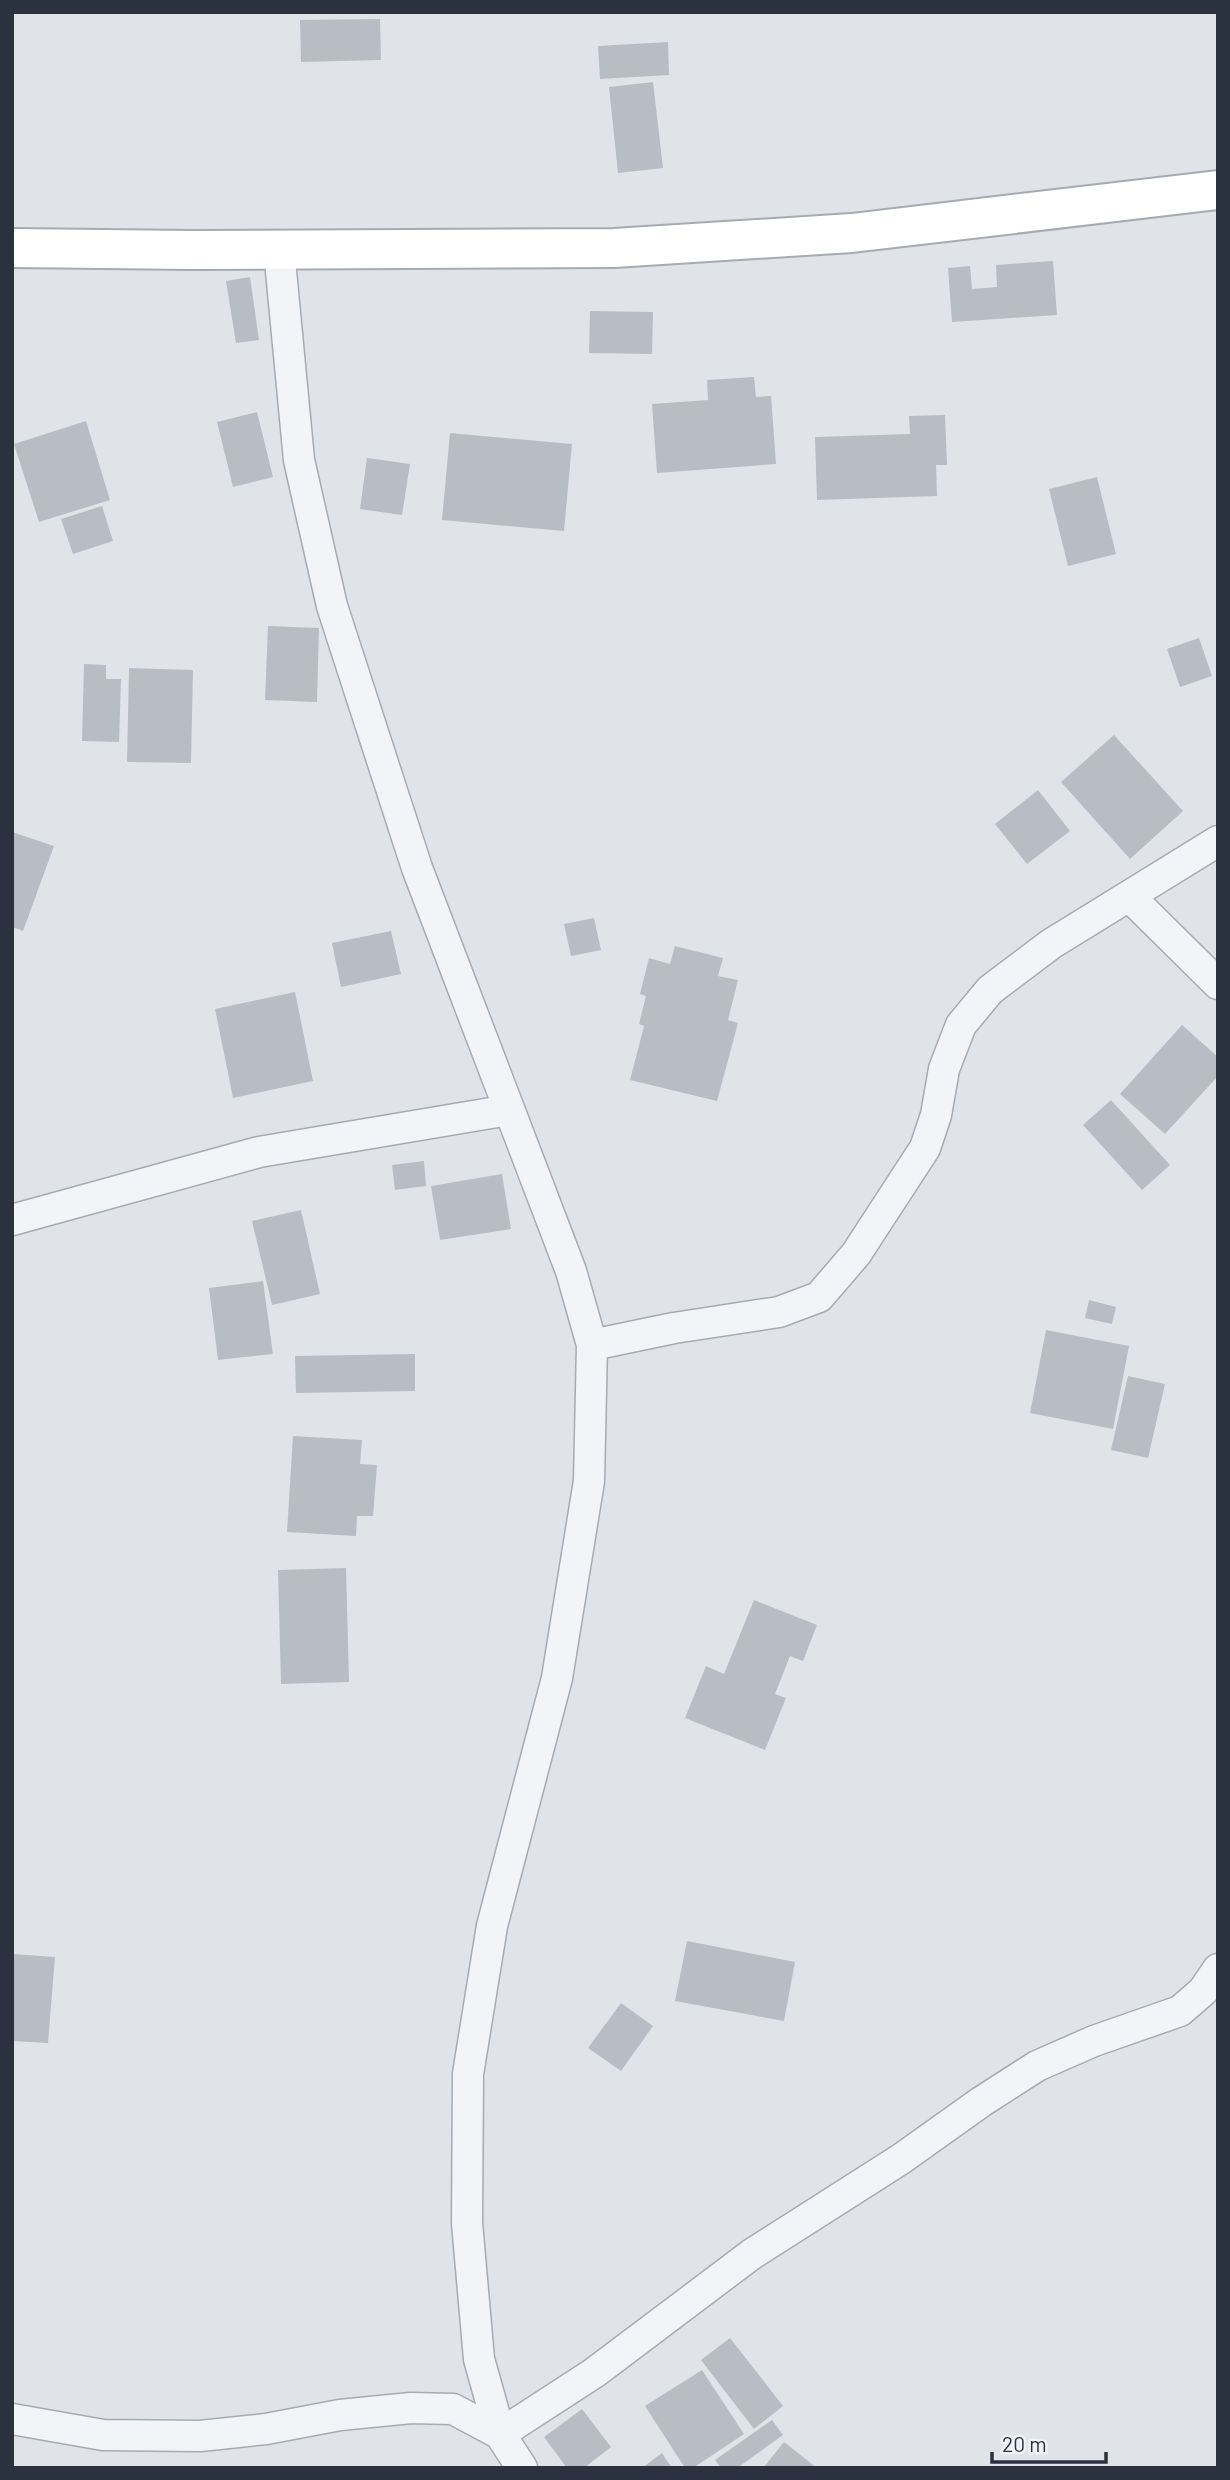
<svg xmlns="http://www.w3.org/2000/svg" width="1230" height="2480" viewBox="0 0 1230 2480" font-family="Barlow,sans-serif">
<rect width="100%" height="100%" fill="#e0e4e8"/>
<path fill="#b8bdc5" d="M380,19L381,60L301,62L300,20Z
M668,42L669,75L600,79L598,46Z
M653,82L663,168L618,173L609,87Z
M1053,261L1057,315L952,322L948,268L970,266L972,289L997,287L996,265Z
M250,277L259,340L236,343L226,281Z
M590,311L653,312L652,354L589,353Z
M754,377L756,397L771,396L776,464L657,473L652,404L708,400L707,380Z
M257,412L273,477L233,487L217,422Z
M945,415L947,465H936L937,496L817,500L815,437L910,434L909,416Z
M86,421L110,500L39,522L14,444Z
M450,433L572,444L564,531L442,520Z
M367,458L410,464L402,515L360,509Z
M1097,477L1116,554L1068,566L1049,489Z
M102,506L113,541L73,554L61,519Z
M268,626L319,628L317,702L265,700Z
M1199,638L1212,676L1180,687L1167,649Z
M84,664L106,665V679H121L119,742L82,741Z
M129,668L193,670L191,763L127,762Z
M1114,735L1183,811L1130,859L1061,782Z
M1038,790L1070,831L1027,864L995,824Z
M12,832L54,846L23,931L12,927Z
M594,918L601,950L571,956L564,924Z
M391,931L401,974L341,987L332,943Z
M675,946L723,958L718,976L738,980L728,1020L738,1023L717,1101L630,1080L644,1026L639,1024L646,996L640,994L649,958L670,964Z
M295,992L313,1081L233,1098L215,1009Z
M1182,1025L1218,1057V1076L1165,1134L1120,1094Z
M1111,1100L1170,1165L1142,1190L1083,1125Z
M424,1161L426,1186L395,1190L392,1165Z
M502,1174L511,1229L440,1240L431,1186Z
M301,1210L320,1294L272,1305L252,1221Z
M263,1281L273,1354L218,1360L209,1288Z
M1089,1300L1116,1307L1112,1324L1085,1318Z
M1046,1330L1129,1346L1113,1429L1030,1413Z
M415,1354V1391L296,1393L295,1356Z
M1128,1376L1165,1384L1148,1458L1111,1450Z
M293,1436L362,1440L360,1464L377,1465L373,1516H357L356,1536L287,1532Z
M346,1568L349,1682L281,1684L278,1570Z
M754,1600L817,1625L803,1661L790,1656L775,1694L786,1698L765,1750L685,1718L706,1666L724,1674Z
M687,1941L795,1962L784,2021L675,2001Z
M12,1954L55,1957L48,2043L12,2041Z
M621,2003L653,2026L621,2071L588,2048Z
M730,2338L783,2406L754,2429L701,2360Z
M702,2370L744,2434L693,2468H685L645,2406Z
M582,2409L611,2447L584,2468H567L544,2437Z
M772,2420L783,2435L737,2468H721L715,2460Z
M784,2442L817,2468H763Z
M662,2453L672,2468H642Z"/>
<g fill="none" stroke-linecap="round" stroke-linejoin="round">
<g stroke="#a6abb2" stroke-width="33">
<path id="street" d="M279,250L299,460L332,606L417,868L571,1271L592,1345L589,1481L557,1678L492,1926L468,2074L467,2223L479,2359L500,2434L522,2468
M1129,896L1218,984
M12,1220L259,1152L509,1110
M592,1345L674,1328L779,1312L819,1297L856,1254L925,1148L936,1115L944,1069L961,1025L990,990L1051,944L1218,841
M12,2419L103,2435L200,2436L266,2429L340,2415L411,2408L453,2409L500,2434L594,2373L752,2254L901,2159L981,2102L1037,2066L1094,2041L1180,2011L1203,1991L1218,1969"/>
</g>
<g stroke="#a6abb2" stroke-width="42">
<path id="secondary" d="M12,248L192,250L614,248L852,233L1218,190"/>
</g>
<use href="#street" stroke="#f3f4f7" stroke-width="30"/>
<use href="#secondary" stroke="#fff" stroke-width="38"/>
</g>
<rect width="1230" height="2480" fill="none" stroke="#2a323f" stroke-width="28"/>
<path d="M992 2452v10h114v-10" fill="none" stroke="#2a323f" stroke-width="3.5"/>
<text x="1002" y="2452" font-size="21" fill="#2a323f" stroke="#f0f3f6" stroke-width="5" paint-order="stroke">20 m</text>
</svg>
